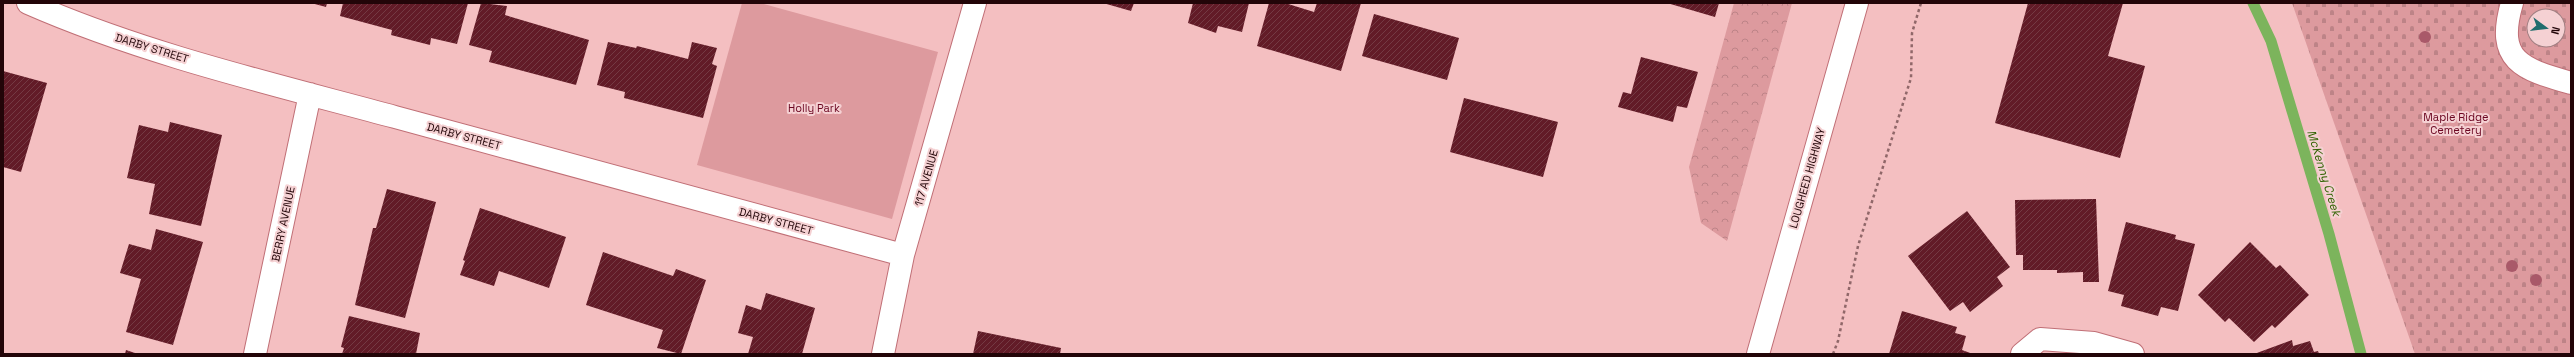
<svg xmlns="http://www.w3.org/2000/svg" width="2574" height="357" viewBox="0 0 2574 357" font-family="'Space Grotesk',sans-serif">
<defs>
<pattern id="forest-crowns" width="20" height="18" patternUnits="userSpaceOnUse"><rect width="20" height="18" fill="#dd9a9e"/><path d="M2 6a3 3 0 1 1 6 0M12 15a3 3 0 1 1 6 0" fill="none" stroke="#bd8387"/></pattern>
<pattern id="cemetery-stones" width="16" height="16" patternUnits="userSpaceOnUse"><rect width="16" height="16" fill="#dd9a9e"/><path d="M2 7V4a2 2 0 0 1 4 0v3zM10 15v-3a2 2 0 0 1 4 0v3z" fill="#bd8387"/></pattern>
<pattern id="building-hatch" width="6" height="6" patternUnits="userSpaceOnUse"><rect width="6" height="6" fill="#621b27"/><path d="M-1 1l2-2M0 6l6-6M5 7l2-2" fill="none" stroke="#743a43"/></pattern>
</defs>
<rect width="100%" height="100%" fill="#f4bfc1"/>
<path fill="#dd9a9e" d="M742,3H760L938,52L892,219L697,165Z"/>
<path fill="url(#forest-crowns)" d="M1734,3H1792L1727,241L1701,223L1689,167Z"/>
<path fill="url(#cemetery-stones)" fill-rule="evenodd" d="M2292,3H2571V354H2415ZM2534,16H2558V40H2534Z"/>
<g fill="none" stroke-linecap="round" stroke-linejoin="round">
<path stroke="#7cb45c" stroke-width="11" d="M2253,3L2271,41L2329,234L2361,354"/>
</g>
<path fill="url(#building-hatch)" d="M311,3H327L326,7Z
M343,3H468L457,44L431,38L430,45L391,35L392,30L340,16Z
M481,3L507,6L505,15L589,40L576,85L489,62L492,51L469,45Z
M1103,3H1134L1131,11Z
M1193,3H1249L1242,32L1218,26L1216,33L1188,23Z
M1269,3H1285L1314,12L1317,3H1361L1341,71L1257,46Z
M1667,3H1719L1715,17Z
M2028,3H2123L2108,56L2145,66L2120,158L1995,123Z
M1374,14L1459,38L1447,80L1362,56Z
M608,42L636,48L637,46L688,59L692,42L717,48L712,64L717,66L703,118L624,98L625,92L597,85Z
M1641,57L1698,72L1687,108L1677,106L1673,122L1618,107L1623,92L1631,94Z
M3,71L47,83L21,172L3,167Z
M1464,98L1558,122L1543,177L1450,152Z
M170,122L222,135L201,226L149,214L155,184L127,178L139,125L168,132Z
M387,189L436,202L405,318L355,305L373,228H376Z
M2096,199L2099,282H2083V272L2057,273V270H2023V255H2016L2015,200Z
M480,208L566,237L549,288L499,271L494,286L460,275L465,261L463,260Z
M1967,211L2010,267L1997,277L2003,286L1970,312L1963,302L1950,311L1908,256Z
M2126,222L2176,235L2175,239L2195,244L2178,311L2161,307L2158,316L2121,306L2124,295L2108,291Z
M156,229L203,242L173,345L126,332L141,279L120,273L129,244L151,250Z
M2250,242L2276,268L2280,265L2309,295L2275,328L2272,325L2254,342L2229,318L2225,322L2198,295Z
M603,252L673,276L676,269L706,280L681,354L657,348L663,330L586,305Z
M766,293L815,308L802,354H748L753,337L738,333L746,305L761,310Z
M1902,311L1957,327L1955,333L1966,336L1962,350L1973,354H1889Z
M349,316L420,333L416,354H342L344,348L341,347Z
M978,331L1061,348L1060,354H973Z
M2292,340L2293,346L2310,341L2314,352L2318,351L2319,354H2254Z
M126,350L138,354H125Z"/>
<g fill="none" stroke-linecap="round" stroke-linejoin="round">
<g stroke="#c06f76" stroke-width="24">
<path id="minor" d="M28,3C144,54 273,84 395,117C565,163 734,209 903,255
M2512,3C2495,61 2522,69 2571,83
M255,354L310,94
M883,354L903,255L975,3
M2022,354L2040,339L2094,343L2133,354"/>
</g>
<g stroke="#c06f76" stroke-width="24">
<path id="highway" d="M1758,354L1857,3"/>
</g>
<path stroke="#906769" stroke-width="2.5" stroke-dasharray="3 3" stroke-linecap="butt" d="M1833,354L1838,341L1858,246L1911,78L1912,33L1921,3"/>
<use href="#minor" stroke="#fff" stroke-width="22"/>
<use href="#highway" stroke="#fff" stroke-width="22"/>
</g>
<g fill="#a95969">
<circle cx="2425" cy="37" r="6"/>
<circle cx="2512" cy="266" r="6"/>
<circle cx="2536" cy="280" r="6"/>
</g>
<g text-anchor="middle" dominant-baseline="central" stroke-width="4" stroke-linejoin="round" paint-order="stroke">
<g font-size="11" fill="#220508" stroke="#f5d1d3">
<text transform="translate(152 48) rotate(17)">DARBY STREET</text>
<text transform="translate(464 136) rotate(15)">DARBY STREET</text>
<text transform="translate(926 178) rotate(-74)">117 AVENUE</text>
<text transform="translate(1807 178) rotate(-74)">LOUGHEED HIGHWAY</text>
<text transform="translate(776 221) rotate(15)">DARBY STREET</text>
<text transform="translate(283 224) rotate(-78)">BERRY AVENUE</text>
</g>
<g font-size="11" fill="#6b0621" stroke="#f5d1d3">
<text x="814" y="108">Holly Park</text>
<text x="2456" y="117">Maple Ridge<tspan x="2456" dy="13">Cemetery</tspan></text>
</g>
<g font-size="12" font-style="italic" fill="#306200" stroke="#f5d1d3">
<text transform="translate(2324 173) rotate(73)">McKenny Creek</text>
</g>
</g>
<rect width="2574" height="357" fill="none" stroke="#220508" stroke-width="8"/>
<g transform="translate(2546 28) rotate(105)"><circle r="19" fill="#f5d1d3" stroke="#a17f82"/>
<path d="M0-3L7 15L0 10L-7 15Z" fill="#216d6d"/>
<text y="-6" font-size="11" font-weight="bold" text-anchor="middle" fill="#220508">N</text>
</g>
</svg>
